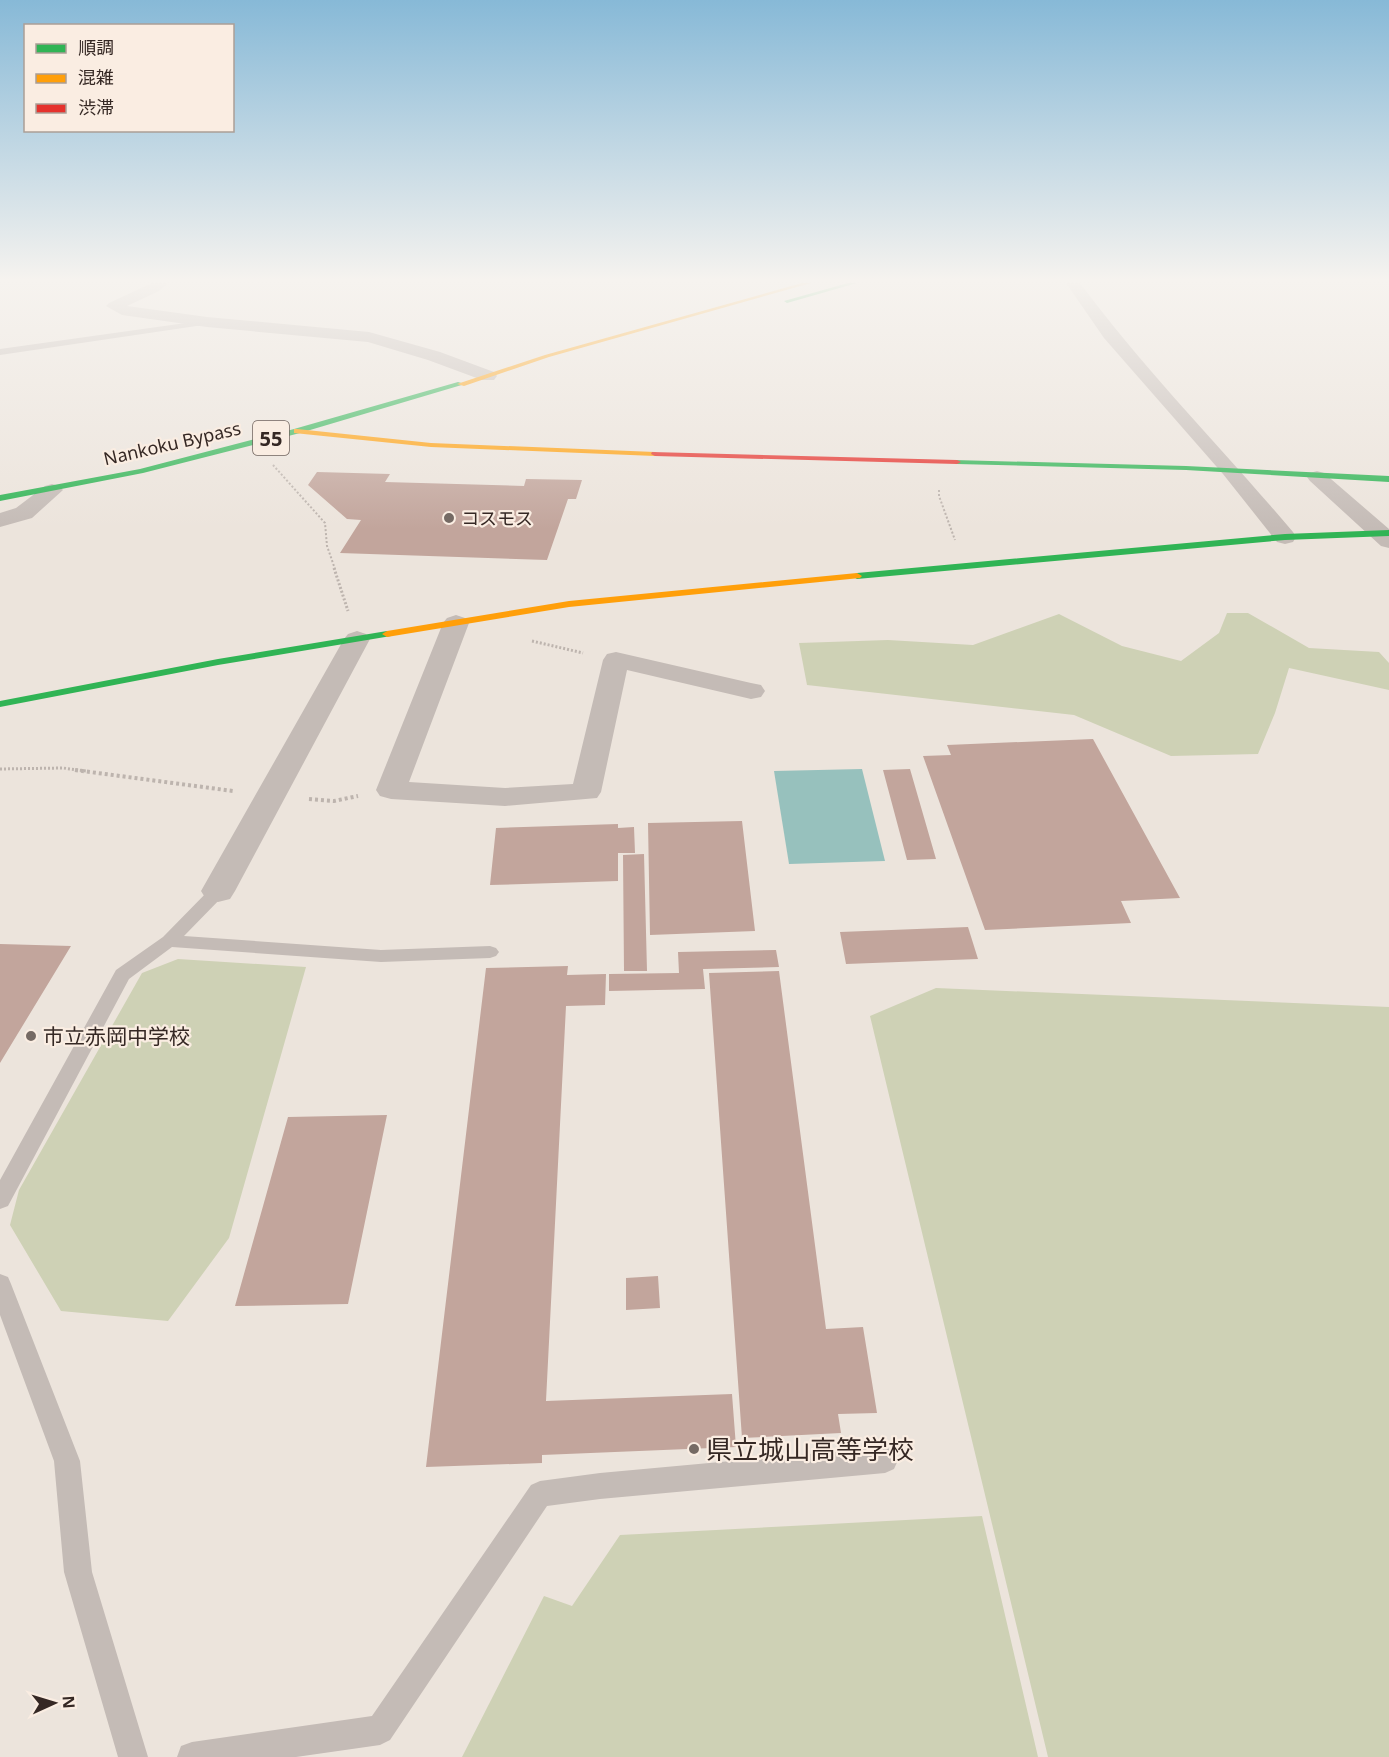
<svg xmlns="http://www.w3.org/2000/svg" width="1389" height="1757" viewBox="0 0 1389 1757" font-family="'Noto Sans','Noto Sans JP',sans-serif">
<rect width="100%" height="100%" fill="#ece4dc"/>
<path fill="#ced1b5" d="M1227,613H1248L1309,648L1379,652L1389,663V690L1289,668L1275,713L1258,754L1171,756L1074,715L807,685L799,643L888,640L973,645L1059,614L1122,646L1181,661L1219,633Z
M178,959L306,967L229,1238L168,1321L61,1311L10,1225L19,1190L142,973Z
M936,988L1389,1007V1757H1048L870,1016Z
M982,1516L1038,1757H462L544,1596L572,1606L620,1535Z"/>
<path fill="#97c1bd" d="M862,769L885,861L789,864L774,771Z"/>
<path fill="#c2a59c" d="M317,472L390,474L385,482L524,486L526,479L582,480L576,499H568L547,560L340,553L361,520L347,519L308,485Z
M1093,739L1180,898L1121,901L1131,923L985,930L923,756L951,755L947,745Z
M910,769L936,859L907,860L883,770Z
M742,821L755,931L650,935L648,823Z
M618,824V828L634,827L635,853H618V881L490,885L496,828Z
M644,854L647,971H624L623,855Z
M968,927L978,959L846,964L840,932Z
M0,944L71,946L0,1063Z
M776,950L779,967L703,969L705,989L609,991V974L679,973L678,952Z
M568,966L567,975L606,974L605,1005L566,1006L546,1401L732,1394L736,1447L542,1455V1463L426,1467L486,968Z
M779,971L826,1329L863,1327L877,1413L838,1414L841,1433L742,1438L709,973Z
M387,1115L348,1304L235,1306L288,1117Z
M658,1276L660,1308L626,1310V1278Z"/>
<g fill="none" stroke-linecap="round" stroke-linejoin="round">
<path stroke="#bdb4ae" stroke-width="2" stroke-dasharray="2 2" stroke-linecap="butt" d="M273,465L325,523L327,546L335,569
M939,490V496L955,540"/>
<path stroke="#bdb4ae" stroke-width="3" stroke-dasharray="2 2" stroke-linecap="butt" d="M334,568L348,611
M532,641L583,653
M0,769L63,768L86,771"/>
<path stroke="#bdb4ae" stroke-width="4" stroke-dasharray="3 3" stroke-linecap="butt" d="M75,770L233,791
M309,799L334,801L358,796"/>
<path fill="#c4bbb6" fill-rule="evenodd" d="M207,320L211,322L210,324L0,355V349Z
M218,885L224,887L226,891L224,895L184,936L381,950L490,946L496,948L499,952L496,956L490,958L381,962L172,947L129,979L8,1206L0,1209V1180L116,970L163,937L212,887Z
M0,1274L8,1277L11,1284L80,1461L92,1572L148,1757H118L64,1572L54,1461L0,1315Z
M885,1447L894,1451L898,1460L894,1469L885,1473L600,1499L547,1506L390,1740L380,1745L296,1757H177L181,1746L192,1742L372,1716L531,1485L540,1481L600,1473Z"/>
<path fill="#c4bbb6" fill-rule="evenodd" d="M152,283H168L159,291L127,306L207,317L369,332L440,352L494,372L497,376L494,380H482L428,360L368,342L207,327L122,315L106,306L109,303Z
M1066,283H1080C1145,371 1223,449 1293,532L1296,537L1293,542L1285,544L1277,542L1223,474L1104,338Z
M1317,471L1324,473L1389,529V548L1381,546L1310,481L1307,477L1310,473Z
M52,484L59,486L63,490L32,518L0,527V513L16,508L45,486Z
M456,615L465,618L469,623L409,782L505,788L573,784L603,660L607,654L616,652L751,683L761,685L765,691L761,697L751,699L627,670L601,792L597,798L505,806L391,799L380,796L376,790L443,623L447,618Z
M357,631L366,634L370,639L235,891L230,899L218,902L206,899L201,891L344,639L348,634Z"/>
<path fill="#30b455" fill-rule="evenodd" d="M848,283H857L787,303L784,301Z
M458,382L465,384L300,433L143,473L0,501V495L140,469L294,429Z
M954,460L1186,466L1389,476V482L1186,470L957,464L953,462Z
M1389,530V536L1285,540L857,579L852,576L857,573L1285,534Z
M387,631L391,632V636L218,665L0,707V701L218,659Z"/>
<path fill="#ff9f0a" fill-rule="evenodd" d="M802,283H811L549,357L464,386L457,384L545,355Z
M297,429L431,443L655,452L659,454L655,456L431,447L294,433V429Z
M857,573L862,576L860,578L569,607L387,637L382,634L387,631L569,601Z"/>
<path fill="#e5322d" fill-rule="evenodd" d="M652,452L957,460L961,462L957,464L655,456L651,454Z"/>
</g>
<linearGradient id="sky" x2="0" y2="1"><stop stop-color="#87b9d7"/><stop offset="0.53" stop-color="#f6f3ef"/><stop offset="1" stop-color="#f6f3ef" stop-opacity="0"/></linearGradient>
<rect width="1389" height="529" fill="url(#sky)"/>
<g fill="#756a64" stroke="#faede2" stroke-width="2">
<circle cx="449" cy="518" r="6"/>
<circle cx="31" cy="1036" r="6"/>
<circle cx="694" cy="1449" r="6"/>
</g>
<g text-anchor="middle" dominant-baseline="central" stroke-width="4.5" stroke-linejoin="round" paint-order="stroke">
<g font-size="18" fill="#352824" stroke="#faede2">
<text transform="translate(172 443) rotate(-13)">Nankoku Bypass</text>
</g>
<g font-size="18" fill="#352824" stroke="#faede2" text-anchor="start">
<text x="461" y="518">コスモス</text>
</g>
<rect fill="#faede2" stroke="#70635d" stroke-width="1.5" x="253" y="421" width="36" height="34" rx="4.5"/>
<g font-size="20" font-weight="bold" fill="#352824">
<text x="271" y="438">55</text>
</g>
<g font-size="21" fill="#352824" stroke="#faede2" text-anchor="start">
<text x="43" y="1036">市立赤岡中学校</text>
</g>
<g font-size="26" fill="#352824" stroke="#faede2" text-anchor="start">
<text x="706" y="1449">県立城山高等学校</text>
</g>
</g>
<rect x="24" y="24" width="210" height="108" fill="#faede2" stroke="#ab9e96" stroke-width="1.5"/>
<rect x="36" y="44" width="30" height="9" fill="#30b455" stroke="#ab9e96" stroke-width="1.5"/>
<text x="78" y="54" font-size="18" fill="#352824">順調</text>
<rect x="36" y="74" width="30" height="9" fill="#ff9f0a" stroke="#ab9e96" stroke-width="1.5"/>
<text x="78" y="84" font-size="18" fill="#352824">混雑</text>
<rect x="36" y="104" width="30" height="9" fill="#e5322d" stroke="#ab9e96" stroke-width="1.5"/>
<text x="78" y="114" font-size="18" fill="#352824">渋滞</text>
<g transform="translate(54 1703) rotate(86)" stroke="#faede2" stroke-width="4.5" paint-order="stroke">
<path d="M0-4.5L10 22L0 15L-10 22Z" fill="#352824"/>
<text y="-9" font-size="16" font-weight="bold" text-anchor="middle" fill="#352824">N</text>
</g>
</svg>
